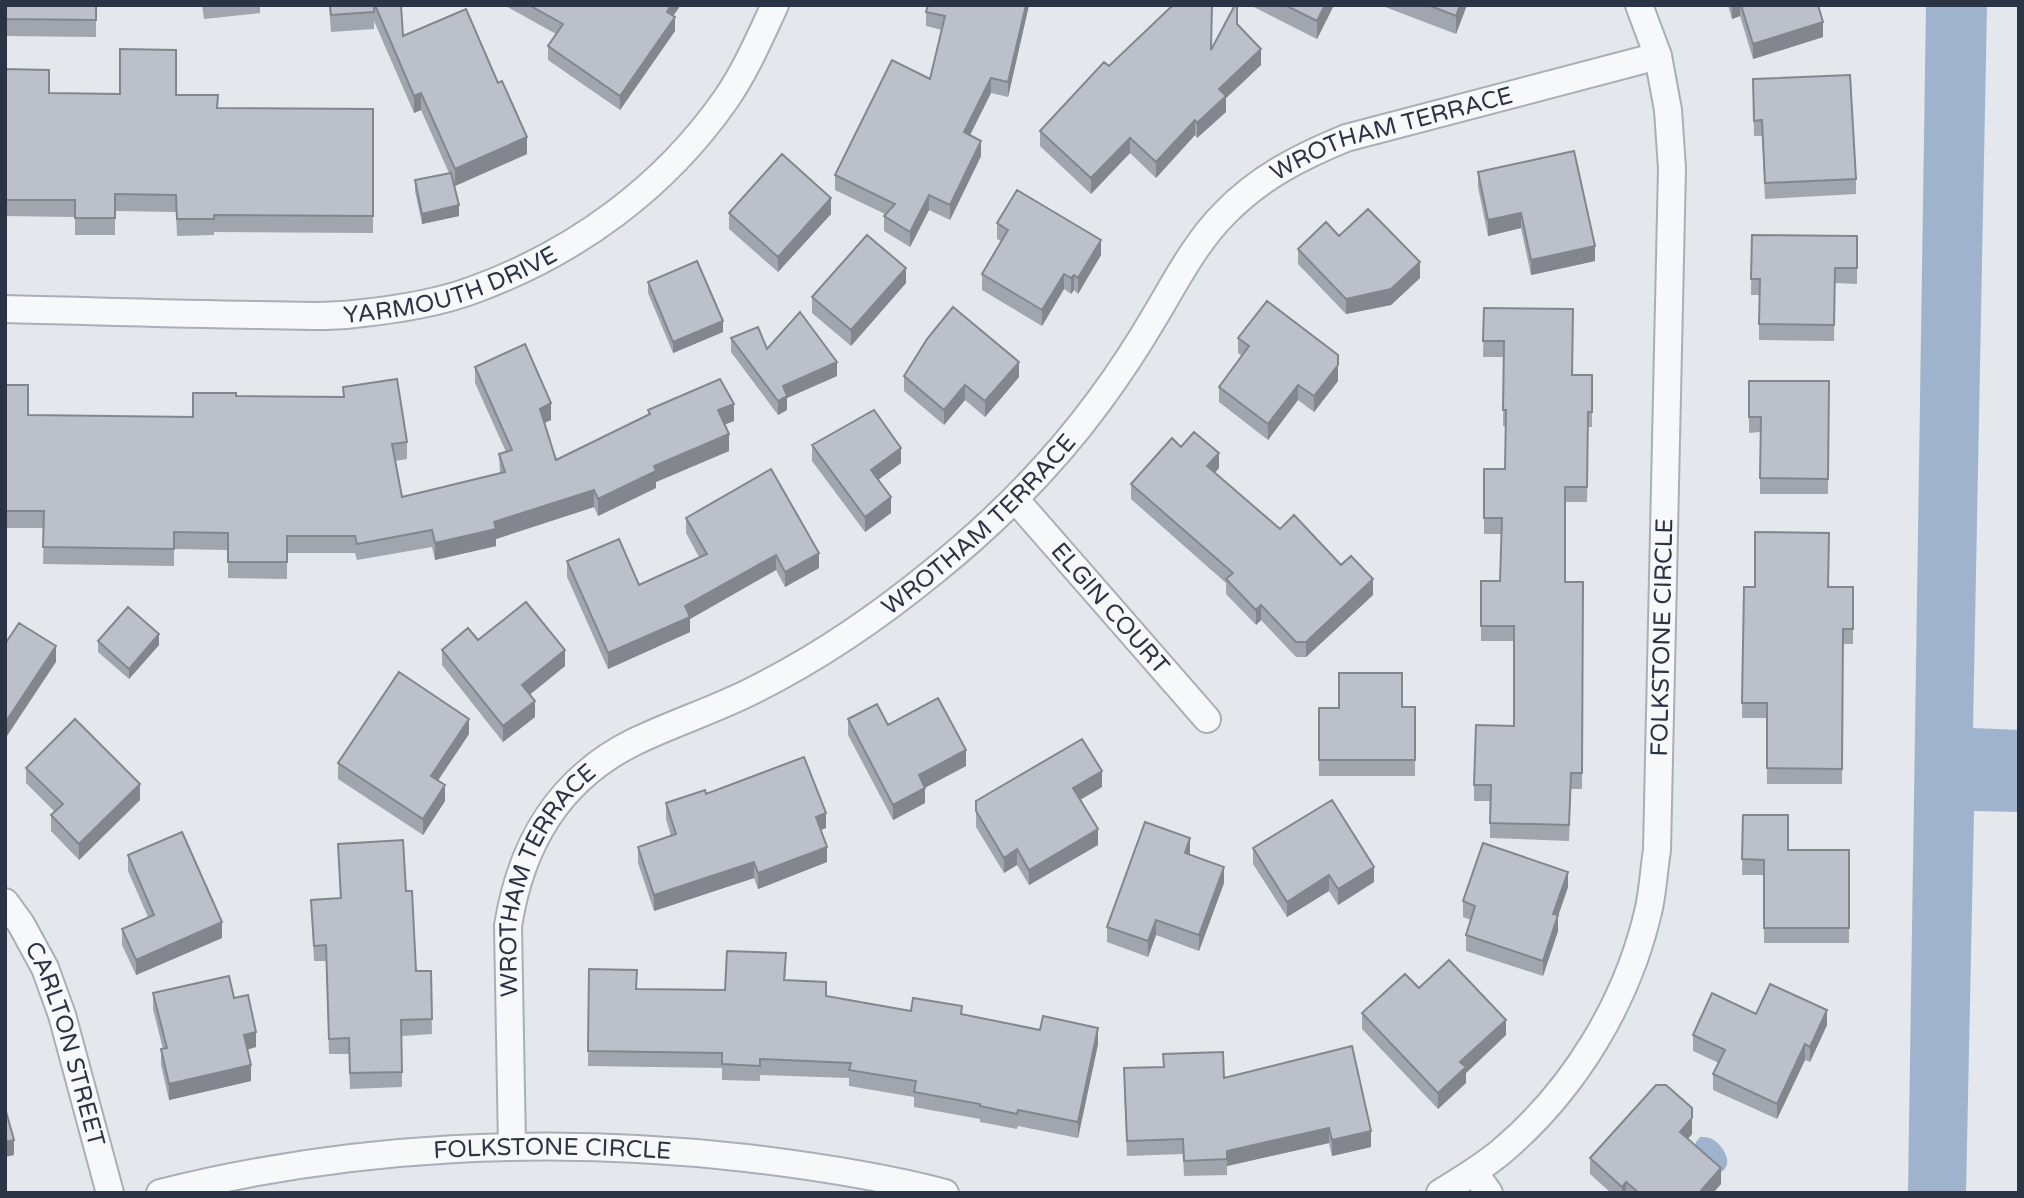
<svg xmlns="http://www.w3.org/2000/svg" width="2024" height="1198" viewBox="0 0 2024 1198" font-family="'Varela Round',sans-serif">
<rect width="100%" height="100%" fill="#e4e7ec"/>
<path fill="#9fb4cc" d="M1926,5H1987L1973,728L2019,730V812L1974,811L1966,1193H1908Z
M1700,1137C1704,1137 1709,1137 1712,1139C1725,1146 1735,1167 1719,1173L1695,1146L1696,1142Z"/>
<g fill="none" stroke-linecap="round" stroke-linejoin="round">
<g stroke="#a9aeb7" stroke-width="30">
<g id="minor">
<path id="s1" d="M5,309C90,311 174,314 259,315C290,315 323,318 354,314C394,310 436,304 473,290C575,253 664,188 726,99C746,70 760,37 775,5"/>
<path id="s2" d="M1015,499L1207,719"/>
<path id="s3" d="M5,902L21,924L45,968L62,1015L110,1193"/>
<path id="s4" d="M512,1146L508,926C521,844 558,780 634,742C673,723 715,710 754,690C818,658 878,617 933,572C995,522 1052,465 1099,401C1119,374 1138,345 1155,316C1176,281 1195,243 1225,213C1260,177 1300,157 1346,138L1658,56"/>
<path d="M1474,1172L1489,1193"/>
<path id="s5" d="M160,1193C351,1145 551,1136 746,1158C813,1166 880,1176 945,1193"/>
<path id="s6" d="M1440,1193C1461,1180 1483,1167 1502,1151C1575,1089 1628,1001 1649,908C1653,889 1654,869 1657,850L1672,168L1668,110L1658,56L1639,5"/>
</g>
</g>
<use href="#minor" stroke="#f7f8fa" stroke-width="26"/>
</g>
<path fill="#a1a5ae" d="M5,5H96V37L5,36Z
M202,5H260V13L204,19Z
M329,5H401L403,36L527,154L455,186L454,183L459,216L422,224L415,191V180L449,173L421,110L414,113L374,21V29L331,32Z
M504,5H680V6L673,16L675,31L620,110L548,60V46L556,34Z
M928,5H1029L1008,97L991,93L970,135L981,156L950,220L929,210L910,247L884,231V216L885,214L835,190V175L930,79L942,30L926,26V12Z
M1250,5H1334L1317,39Z
M1380,5H1467L1456,34Z
M1728,5H1818L1823,37L1753,59L1740,16L1732,19Z
M1237,24L1261,65L1226,98V112L1197,138L1195,135L1156,178L1130,153L1091,194L1040,146V131L1109,66L1212,50Z
M5,69L49,93L176,95L217,108L373,109V233L214,232V235L177,236L176,212L115,211V235H75V217L5,216Z
M1753,79L1856,179V194L1765,199L1762,136H1754Z
M1478,172L1595,261L1531,275L1521,228L1488,236L1478,187Z
M729,213L831,214L778,272L729,229Z
M997,223L1101,255L1078,294L1074,290L1071,294L1064,289L1042,326L982,290V274L1001,241L997,239Z
M1752,235L1857,236V284L1835,283L1834,341L1759,340V295H1751Z
M1339,236L1420,278L1391,305L1346,314L1298,264V249Z
M648,282L723,332L673,353L648,293Z
M906,283L851,346L812,313V297Z
M1484,308L1573,375H1592V427H1588L1587,502H1565V582H1583L1582,789H1571L1569,841L1490,838V801H1474V785L1514,726V641H1481V581H1500L1502,534H1484V469H1505L1506,426H1503L1504,357H1483Z
M731,338L837,376L787,398V410L778,415L731,352Z
M1238,338L1338,381L1314,412L1298,400L1268,440L1219,402V387L1242,356L1238,353Z
M475,367L551,420L544,423L556,460L648,415V410L734,421L724,425L729,451L656,482V488L598,516L594,507L496,539V546L435,560L432,547L357,560L355,553H287V579L228,578V550L174,549V566L43,564L44,528H5V385L28,415L193,417L236,396L343,397V387L407,442V459L395,461L402,497L500,473L499,454L506,452L475,383Z
M904,376L1019,377L985,417L965,400L944,425L904,391Z
M1749,381H1829L1828,494H1760V432L1749,433Z
M812,445L901,463L878,480L891,513L865,532L812,461Z
M1181,447L1219,468L1215,473L1280,529L1341,565L1373,595L1306,657H1296L1261,620L1256,625L1226,594V583L1131,499V484Z
M686,518L819,568L785,587L776,570L690,619V632L608,669L567,577V561L639,585L699,557L686,533Z
M1744,587H1853V644H1843L1842,784H1767V718H1742Z
M478,640L565,666L529,695L535,717L503,742L442,665V650Z
M98,641L159,645L129,679L98,652Z
M1402,707H1415V776H1319V708Z
M848,719L888,725L966,766L925,787V803L893,820L848,735Z
M469,734L438,780L445,801L423,835L338,779V763Z
M26,768L140,800L79,860L51,831V815L55,812L26,783Z
M1102,787L1080,800L1098,845L1029,885L1017,865L1004,873L976,827V801Z
M706,794L826,828L821,830L827,862L758,889L754,878L654,911L638,863V847L671,836L666,819V803Z
M1743,815L1788,850H1849V943H1764V875H1742Z
M338,844L406,891L416,971H431L432,1034L402,1036V1087L350,1089L349,1054H329L326,961H314L311,900L340,898Z
M1253,848L1374,882L1338,905L1329,891L1287,917L1253,864Z
M1190,854V855L1224,883L1199,951L1156,935L1148,957L1107,942V927Z
M128,855L222,938L136,975L122,945V929L148,917L128,871Z
M1568,887L1558,916V931L1543,976L1466,951V935L1471,920L1463,917V901Z
M786,968L785,980L826,996L911,1011L962,1014L1098,1044L1078,1138L1018,1126L1017,1129L980,1122V1119L914,1107V1097L849,1086V1078L760,1075V1081L722,1080V1068L588,1066L589,969L637,989L725,990Z
M1419,988L1506,1035L1466,1073V1083L1438,1109L1362,1029V1013Z
M153,993L234,998L256,1047L247,1050L251,1081L169,1100L161,1065V1049H163L153,1009Z
M1756,1014L1827,1025L1810,1062L1805,1060L1777,1119L1713,1090V1074L1719,1063L1693,1051V1035Z
M1224,1078L1371,1147L1332,1156L1329,1143L1227,1166V1175L1184,1176L1183,1154L1127,1156L1124,1084Z
M1692,1134L1688,1139L1721,1184L1713,1193H1611L1590,1174V1158Z"/>
<path fill="#83868d" d="M671,5H680V6L667,25V12Z
M1026,5H1029L1008,97V82Z
M1325,5H1334L1317,39V21Z
M1460,5H1467L1456,34V16Z
M1732,5H1740V16L1732,19Z
M675,17V31L620,110V96Z
M1823,22V37L1753,59V44Z
M1261,49V65L1226,98V112L1197,138V123L1219,89Z
M991,78V93L964,147V132Z
M421,93V110L414,113V96Z
M1195,120V135L1156,178V162Z
M527,137V154L455,186V169Z
M1130,138V153L1091,194V178Z
M981,141V156L950,220V205Z
M929,195V210L910,247V232Z
M831,198V214L778,272V257Z
M459,205V216L422,224V214Z
M1521,213V228L1488,236V220Z
M1101,240V255L1078,294V278Z
M1595,246V261L1531,275V260Z
M1420,262V278L1391,305L1346,314V299Z
M906,268V283L851,346V330Z
M1064,274V289L1042,326V310Z
M1074,275V290L1071,294V278Z
M723,321V332L673,353V342Z
M837,362V376L787,398V410L778,415V401L783,386Z
M1019,362V377L985,417V401Z
M1338,365V381L1314,412V396Z
M965,385V400L944,425V410Z
M1298,385V400L1268,440V424Z
M551,403V420L540,425V409Z
M734,404V421L718,427V410Z
M729,434V451L656,482V488L598,516V499L654,466Z
M901,448V463L871,485V470Z
M1219,453V468L1207,481V466Z
M594,490V507L496,539V546L435,560V543L494,522Z
M891,497V513L865,532V517Z
M819,553V568L785,587V572Z
M776,555V570L690,619V632L608,669V653L685,606Z
M1373,579V595L1306,657V642Z
M1261,605V620L1256,625V610Z
M159,634V645L129,679V669Z
M56,646V662L5,739V723Z
M565,650V666L522,701V685Z
M535,701V717L503,742V726Z
M469,719V734L431,791V776Z
M966,750V766L919,791V775Z
M1102,771V787L1073,804V788Z
M140,784V800L79,860V844Z
M445,785V801L423,835V819Z
M925,788V803L893,820V805Z
M826,813V828L816,832V817Z
M1098,829V845L1029,885V870Z
M1190,838V854L1185,869V853Z
M827,847V862L758,889V873Z
M1017,849V865L1004,873V858Z
M754,862V878L654,911V895Z
M1224,867V883L1199,951V935Z
M1374,867V882L1338,905V889Z
M1568,872V887L1558,916V931L1543,976V961L1553,914Z
M1329,875V891L1287,917V902Z
M1156,920V935L1148,957V941Z
M222,922V938L136,975V960Z
M1827,1010V1025L1810,1062V1047Z
M1506,1020V1035L1466,1073V1083L1438,1109V1093L1460,1062Z
M1098,1028V1044L1078,1138V1122Z
M256,1032V1047L244,1050V1035Z
M1805,1044V1060L1777,1119V1104Z
M251,1065V1081L169,1100V1084Z
M1692,1118V1134L1680,1147V1132Z
M1329,1128V1143L1227,1166V1151Z
M1371,1131V1147L1332,1156V1140Z
M14,1140V1155L5,1157V1142Z
M1721,1168V1184L1713,1193H1699Z
M1626,1182V1193H1622V1187Z"/>
<path fill="#bbc0ca" stroke="#83868d" stroke-width="2" d="M5,5H96V20L5,19Z
M330,5H374V12L331,15Z
M375,5H401L403,36L466,9L498,83L502,81L527,137L455,169L421,93L414,96Z
M529,5H671L667,12L675,17L620,96L548,46L563,24Z
M928,5H1026L1008,82L991,78L964,132L981,141L950,205L929,195L910,232L884,216L895,204L835,175L892,60L930,79L945,16L926,12Z
M1173,5H1212L1211,50L1235,5H1237V24L1261,49L1219,89L1226,96L1197,123L1195,120L1156,162L1130,138L1091,178L1040,131L1104,62L1109,66Z
M1285,5H1325L1317,21Z
M1428,5H1460L1456,16Z
M1741,5H1818L1823,22L1753,44Z
M120,49L176,50V95H218L217,108L373,109V216L214,215V219H177L176,195L115,194V218H75V200H5V69L49,70V93L120,94Z
M1850,75L1856,179L1765,183L1762,120L1754,121L1753,79Z
M1574,151L1595,246L1531,260L1521,213L1488,220L1478,172Z
M782,154L831,198L778,257L729,213Z
M451,173L459,205L422,214L415,180Z
M1017,190L1101,240L1078,278L1074,275L1071,278L1064,274L1042,310L982,274L1008,230L997,223Z
M1368,209L1420,262L1391,289L1346,299L1298,249L1326,222L1339,236Z
M867,235L906,268L851,330L812,297Z
M1752,235L1857,236V268H1835L1834,325L1759,324L1760,279H1751Z
M697,261L723,321L673,342L648,282Z
M1267,301L1338,355V365L1314,396L1298,385L1268,424L1219,387L1249,346L1238,338Z
M953,307L1019,362L985,401L965,385L944,410L904,376L927,339Z
M1484,308L1573,309L1572,375H1592V412H1588L1587,487H1565V582H1583L1582,773H1571L1569,825L1490,823L1491,785H1474L1476,725L1514,726V626H1481V581H1500L1502,518H1484V469H1505L1506,410H1503L1504,341H1483Z
M800,312L837,362L783,386L787,396L778,401L731,338L758,327L767,349Z
M525,344L551,403L540,409L556,460L650,414L648,410L720,379L734,404L718,410L729,434L654,466L656,471L598,499L594,490L494,522L496,529L435,543L432,530L357,544L355,536H287V562H228V533L174,532V549L43,547L44,511H5V385H28V415L193,417V393H236V396L344,397L343,387L397,379L407,442L392,444L402,497L505,472L499,454L512,450L475,367Z
M1749,381H1829L1828,479L1760,478L1761,417H1749Z
M874,410L901,448L871,470L891,497L865,517L812,445Z
M1194,432L1219,453L1207,466L1280,529L1294,515L1341,565L1351,556L1373,579L1306,642H1296L1261,605L1256,610L1226,579L1233,573L1131,484L1172,438L1181,447Z
M771,469L819,553L785,572L776,555L685,606L690,617L608,653L567,561L619,539L639,585L707,554L686,518Z
M1755,532L1829,533L1828,587H1853V629H1843L1842,769L1767,768V703H1742L1744,587H1755Z
M526,602L565,650L522,685L535,701L503,726L442,650L468,628L478,640Z
M128,607L159,634L129,669L98,641Z
M19,623L56,646L5,723V644Z
M399,672L469,719L431,776L445,785L423,819L338,763Z
M1339,673H1402V707H1415V760H1319V708H1339Z
M938,698L966,750L919,775L925,788L893,805L848,719L877,704L888,725Z
M75,719L140,784L79,844L51,815L63,804L26,768Z
M1082,739L1102,771L1073,788L1098,829L1029,870L1017,849L1004,858L976,811V801Z
M804,757L826,813L816,817L827,847L758,873L754,862L654,895L638,847L676,834L666,803L705,790L706,794Z
M1332,800L1374,867L1338,889L1329,875L1287,902L1253,848Z
M1743,815H1788V850H1849V928H1764V860L1742,859Z
M1145,822L1190,838L1185,853L1224,867L1199,935L1156,920L1148,941L1107,927Z
M182,832L222,922L136,960L122,929L154,915L128,855Z
M403,840L406,891H412L416,971H431L432,1019L401,1020L402,1072L350,1073L349,1038L329,1039L326,945L314,946L311,900L341,898L338,844Z
M1483,843L1568,872L1553,914L1558,915L1543,961L1466,935L1475,906L1463,901Z
M727,951L786,953L784,980L826,982V996L911,1011L913,998L962,1006L961,1014L1040,1030L1043,1016L1098,1028L1078,1122L1018,1110L1017,1114L980,1106V1104L914,1092L916,1081L849,1070L851,1063L760,1059V1066L722,1064V1053L588,1051L589,969L637,970L636,989L725,990Z
M1449,960L1506,1020L1460,1062L1466,1067L1438,1093L1362,1013L1405,974L1419,988Z
M229,976L234,998L248,995L256,1032L244,1035L251,1065L169,1084L161,1049L167,1048L153,993Z
M1770,984L1827,1010L1810,1047L1805,1044L1777,1104L1713,1074L1725,1050L1693,1035L1712,993L1756,1014Z
M1352,1046L1371,1131L1332,1140L1329,1128L1227,1151V1159L1184,1161L1183,1139L1127,1141L1124,1068L1164,1067L1163,1054L1223,1052L1224,1078Z
M1656,1085H1666L1692,1108V1118L1680,1132L1721,1168L1699,1193H1639L1626,1182L1622,1187L1590,1158Z
M5,1108L14,1140L5,1142Z"/>
<g text-anchor="middle" dominant-baseline="central" stroke-width="5" stroke-linejoin="round" paint-order="stroke">
<g font-size="24" fill="#2b3445" stroke="#f4f6f9">
<text stroke="none"><textPath href="#s4" startOffset="1452">WROTHAM TERRACE</textPath></text>
<text stroke="none"><textPath href="#s1" startOffset="450">YARMOUTH DRIVE</textPath></text>
<text stroke="none"><textPath href="#s4" startOffset="864">WROTHAM TERRACE</textPath></text>
<text stroke="none"><textPath href="#s2" startOffset="145">ELGIN COURT</textPath></text>
<text stroke="none"><textPath href="#s6" startOffset="635">FOLKSTONE CIRCLE</textPath></text>
<text stroke="none"><textPath href="#s4" startOffset="276">WROTHAM TERRACE</textPath></text>
<text stroke="none"><textPath href="#s3" startOffset="156">CARLTON STREET</textPath></text>
<text stroke="none"><textPath href="#s5" startOffset="396">FOLKSTONE CIRCLE</textPath></text>
</g>
</g>
<rect width="2024" height="1198" fill="none" stroke="#2b3445" stroke-width="14"/>
</svg>
